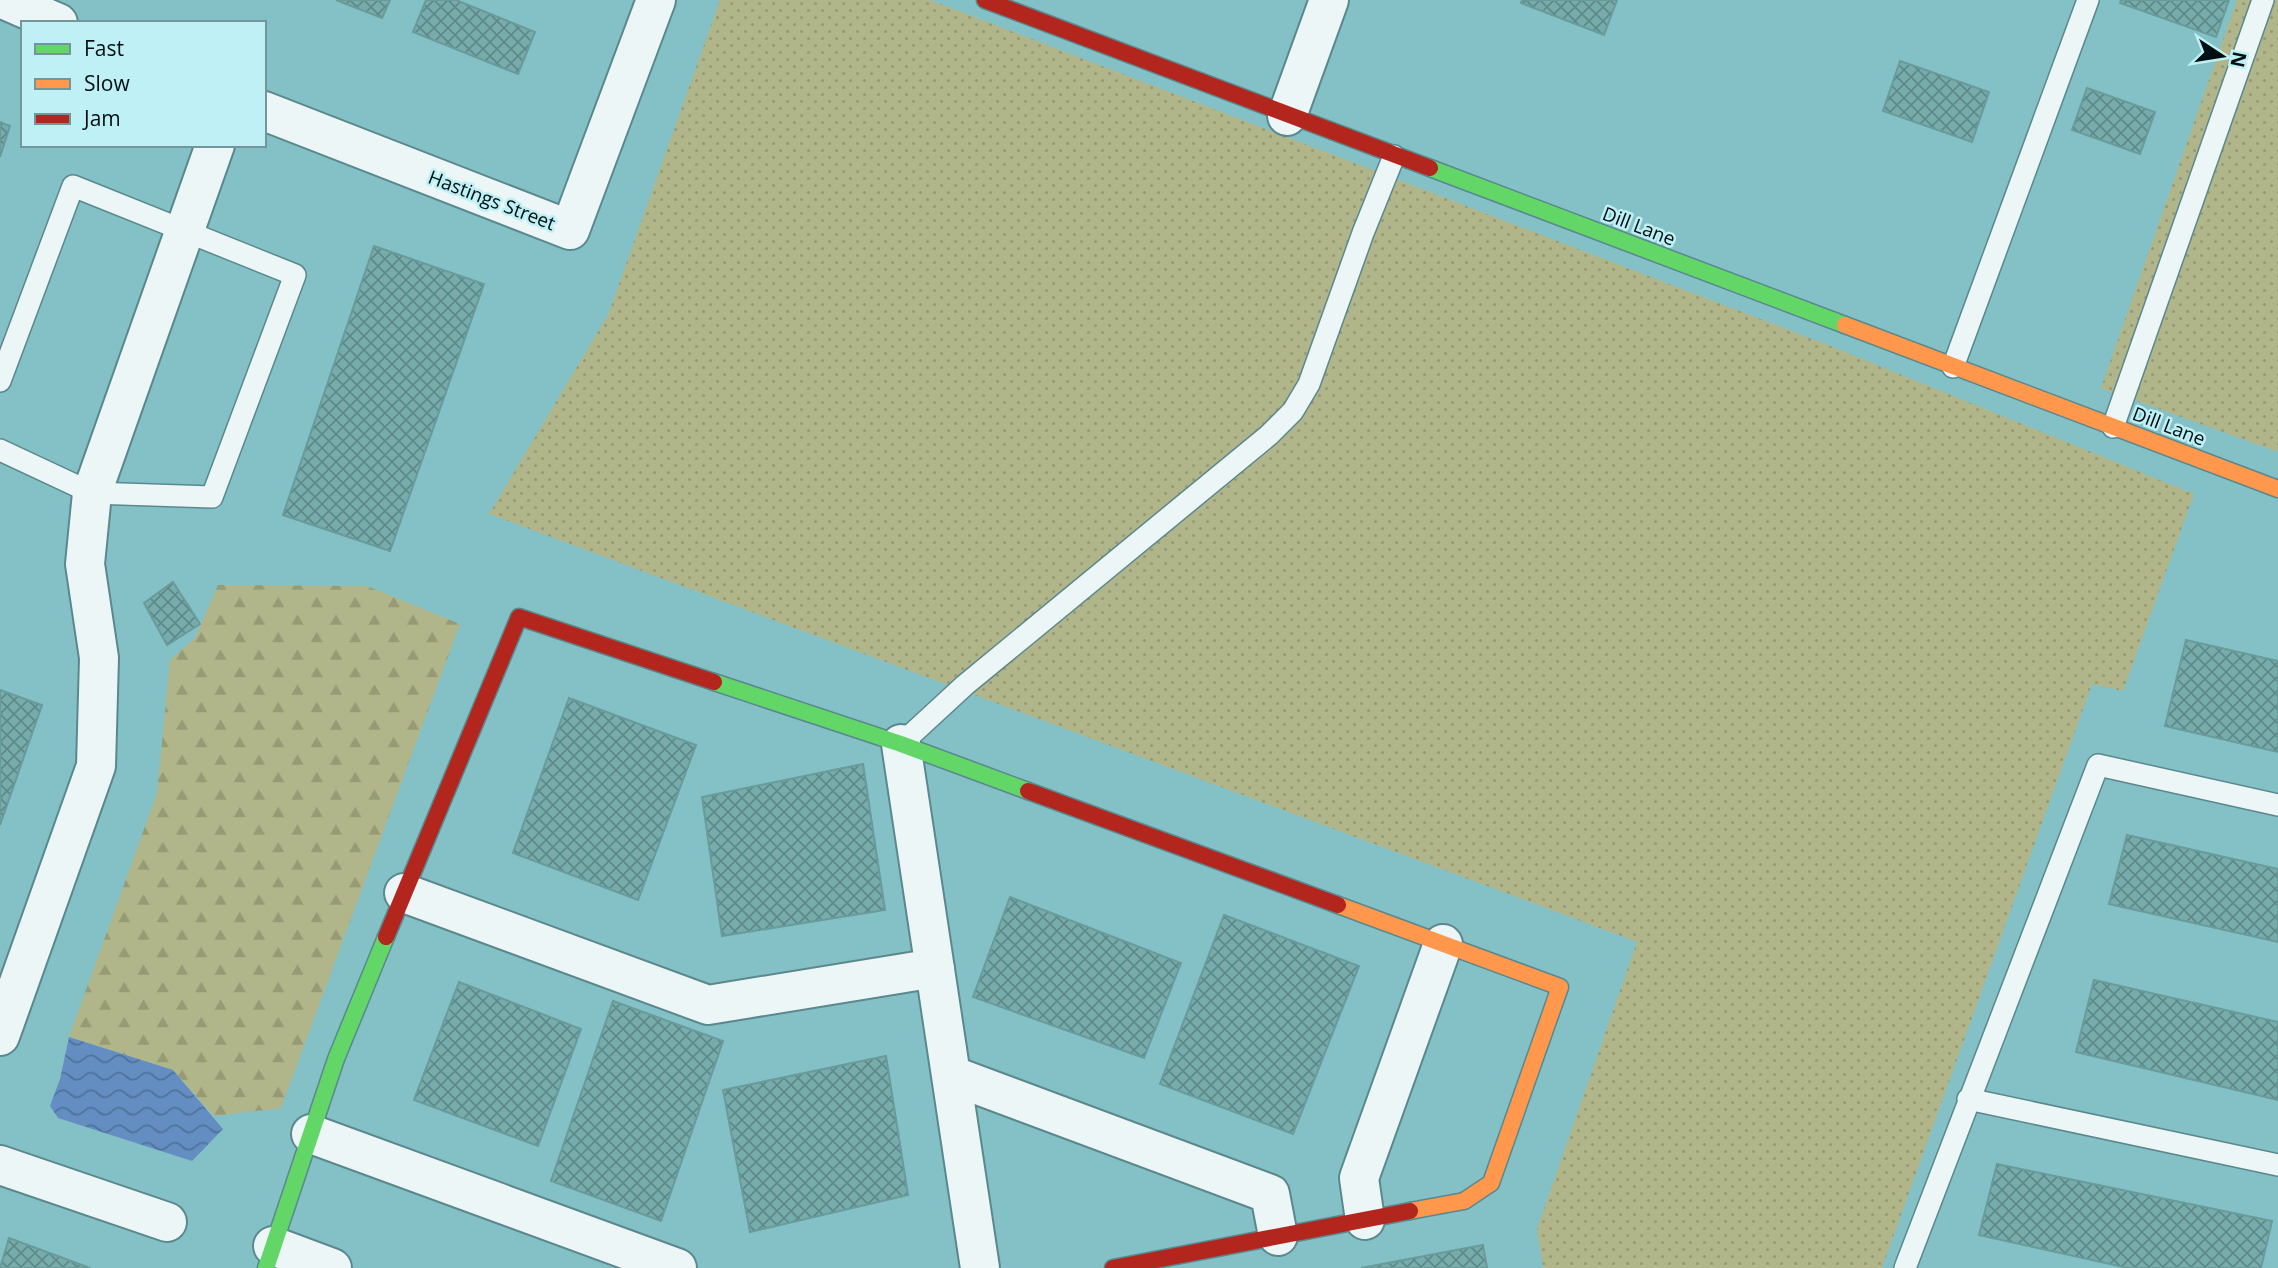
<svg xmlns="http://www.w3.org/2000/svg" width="2278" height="1268" viewBox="0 0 2278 1268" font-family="'Open Sans',sans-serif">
<defs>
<pattern id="grass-dots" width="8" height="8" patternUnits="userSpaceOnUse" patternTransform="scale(1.75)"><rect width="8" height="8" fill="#b1b68a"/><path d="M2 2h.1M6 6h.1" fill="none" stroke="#969b76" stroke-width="1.8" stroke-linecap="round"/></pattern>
<pattern id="forest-firs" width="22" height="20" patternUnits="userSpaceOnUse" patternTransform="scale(1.75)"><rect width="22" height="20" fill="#b1b68a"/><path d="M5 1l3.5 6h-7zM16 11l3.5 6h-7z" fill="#969b76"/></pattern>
<pattern id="water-waves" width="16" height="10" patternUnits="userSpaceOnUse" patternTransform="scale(1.75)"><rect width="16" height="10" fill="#648ec1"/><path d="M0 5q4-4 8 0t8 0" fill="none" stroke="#50729b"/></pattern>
<pattern id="building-cross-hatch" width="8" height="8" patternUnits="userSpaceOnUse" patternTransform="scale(1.75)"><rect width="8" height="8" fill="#76acab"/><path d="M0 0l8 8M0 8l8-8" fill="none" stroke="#5e8a8a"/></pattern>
</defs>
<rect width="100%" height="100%" fill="#83c1c7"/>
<path fill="url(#grass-dots)" d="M720,0H930L1828,345L2194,494L2123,691L2092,684L1882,1268H1543L1537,1229L1637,942L489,514L608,315Z
M2237,0H2278V452L2101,388Z"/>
<path fill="url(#forest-firs)" d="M218,585L367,586L460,624L281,1108L214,1116L173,1070L69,1037L157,793L170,660L195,638Z"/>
<path fill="url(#water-waves)" d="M69,1037L173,1070L223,1129L192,1161L58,1118L50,1106L60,1079Z"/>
<path fill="url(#building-cross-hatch)" stroke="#699b9b" stroke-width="2" d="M336,0H390L382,18Z
M426,0H456L535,32L518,74L413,32Z
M1522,0H1617L1604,35L1521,3Z
M2121,0H2229L2216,37L2120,3Z
M1900,61L1989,92L1972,142L1883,111Z
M2087,88L2155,112L2140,154L2072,130Z
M0,122L10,126L0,157Z
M374,246L484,284L390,551L283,515Z
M173,582L200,624L167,645L144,603Z
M2186,640L2278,661V752L2165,726Z
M0,690L42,705L0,825Z
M569,698L696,745L638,900L513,853Z
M863,764L885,910L722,936L702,797Z
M2127,835L2278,869V942L2109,904Z
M1010,897L1181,963L1144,1058L973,997Z
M1224,915L1359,966L1293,1134L1160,1084Z
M2094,980L2278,1022V1100L2076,1052Z
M459,982L581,1029L538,1146L414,1100Z
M613,1001L723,1041L661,1221L551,1181Z
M886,1056L908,1195L750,1232L723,1090Z
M1997,1164L2272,1221L2261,1268H2128L1979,1235Z
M9,1238L90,1268H0Z
M1483,1245L1487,1268H1361Z"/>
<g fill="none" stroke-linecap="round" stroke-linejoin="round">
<g stroke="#5a888d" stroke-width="24">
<path id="lane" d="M1953,367L2088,0
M0,381L73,186L295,275L212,497L92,493L0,450
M2113,427L2263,0
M901,744L965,685L1269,435L1293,411L1309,384L1363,233L1394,156
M1968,1099L2278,1165
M1905,1268L2098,765L2278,805"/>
</g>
<g stroke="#5a888d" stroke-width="42">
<path id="street" d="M5,0L58,23
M264,111L570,230L656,0
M1287,116L1329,0
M901,744L980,1268
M404,893L708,1005L935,968
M0,1036L96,766L99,658L85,564L92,493L215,145
M951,1075L1270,1194L1278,1236
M311,1134L677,1268
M0,1165L167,1222
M1365,1220L1359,1178L1443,944
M273,1246L332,1268"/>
</g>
<g stroke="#5a888d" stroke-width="19">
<path id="fast" d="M1430,168L1845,325
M714,682L901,744L1028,791
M266,1268L336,1059L386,937"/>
</g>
<g stroke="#5a888d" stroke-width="19">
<path id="slow" d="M1845,325L2278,489
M1338,905L1560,987L1491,1183L1464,1201L1410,1211"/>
</g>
<g stroke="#5a888d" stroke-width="19">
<path id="jam" d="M985,0L1430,168
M1028,791L1338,905
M386,937L519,617L714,682
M1113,1268L1410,1211"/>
</g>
<use href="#lane" stroke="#ecf6f7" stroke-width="21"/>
<use href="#street" stroke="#ecf6f7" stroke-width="38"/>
<use href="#fast" stroke="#63d668" stroke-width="16"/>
<use href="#slow" stroke="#ff974d" stroke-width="16"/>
<use href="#jam" stroke="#b3261e" stroke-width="16"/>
</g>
<g text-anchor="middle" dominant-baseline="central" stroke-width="5" stroke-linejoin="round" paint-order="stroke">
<g font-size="19" fill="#000f11" stroke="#bef0f5">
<text transform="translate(492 200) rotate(21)">Hastings Street</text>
<text transform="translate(1639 226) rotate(21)">Dill Lane</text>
<text transform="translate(2169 426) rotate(21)">Dill Lane</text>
</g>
</g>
<rect x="21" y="21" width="245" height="126" fill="#bef0f5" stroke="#72969a" stroke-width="2"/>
<rect x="35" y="44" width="35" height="10" fill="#63d668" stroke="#72969a" stroke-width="2"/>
<text x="84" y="56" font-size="21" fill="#000f11">Fast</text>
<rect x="35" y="79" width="35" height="10" fill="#ff974d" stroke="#72969a" stroke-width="2"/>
<text x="84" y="91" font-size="21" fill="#000f11">Slow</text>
<rect x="35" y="114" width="35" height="10" fill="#b3261e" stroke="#72969a" stroke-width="2"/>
<text x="84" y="126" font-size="21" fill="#000f11">Jam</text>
<g transform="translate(2222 56) rotate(102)" stroke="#bef0f5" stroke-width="5" paint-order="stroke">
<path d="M0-5L12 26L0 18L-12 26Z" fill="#000f11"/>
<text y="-10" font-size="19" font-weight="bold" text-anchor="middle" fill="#000f11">N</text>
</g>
</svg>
